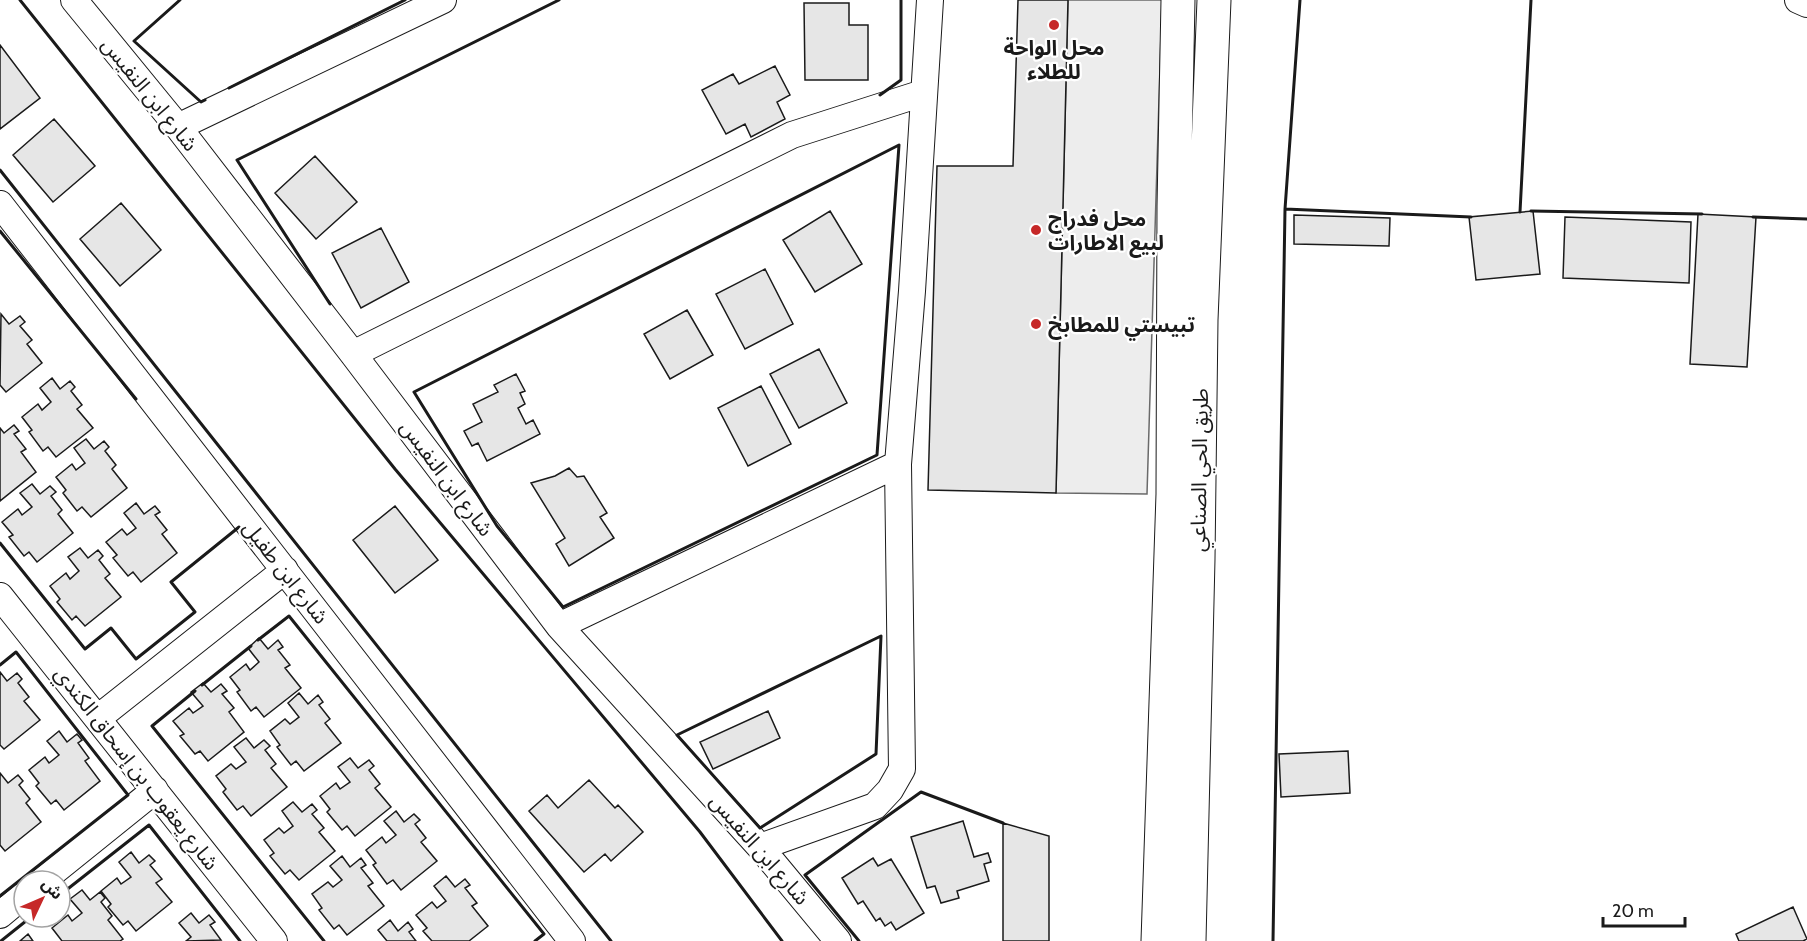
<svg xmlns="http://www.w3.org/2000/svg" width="1807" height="941" viewBox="0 0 1807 941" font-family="Cabin,'Noto Sans Arabic',sans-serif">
<rect width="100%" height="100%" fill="#fff"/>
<path fill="#ededed" stroke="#6a6a6a" stroke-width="1.5" d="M1068,0H1162L1147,494L1056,493Z"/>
<path fill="#e6e6e6" stroke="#1a1a1a" stroke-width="1.5" d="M1018,0H1068L1056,493L928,490L937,166H1013Z
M804,3H849V25H868V80H805Z
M0,45L40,98L0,129Z
M775,66L790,95L777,102L785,119L751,137L745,124L726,134L702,90L733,74L739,84Z
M54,119L95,166L53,202L13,155Z
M315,156L357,202L316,239L275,193Z
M121,203L161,250L120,286L80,239Z
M830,211L862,264L815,292L783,240Z
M1533,211L1540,274L1476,280L1469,217Z
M1698,214L1756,217L1747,367L1690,364Z
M1294,215L1390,218L1389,246L1294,244Z
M1565,217L1691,222L1689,283L1563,278Z
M381,228L409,282L361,308L332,253Z
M765,269L793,324L745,349L716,294Z
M687,310L713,355L670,379L644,334Z
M1,314L9,324L20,316L25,322L20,326L32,340L27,344L42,363L6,392L0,385Z
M819,349L847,403L799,428L770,374Z
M516,374L525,391L520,393L525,404L518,408L526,424L533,420L540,434L487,461L478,443L472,446L464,431L482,422L473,404L498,392L494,385Z
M52,378L60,389L70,381L75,387L71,391L82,405L77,409L93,428L56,457L48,447L43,451L29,432L32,430L22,417L38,404L42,410L51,402L40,388Z
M761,386L791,444L748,466L718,408Z
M14,425L19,431L14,434L26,449L21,452L36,472L0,501V428L4,433Z
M86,439L94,449L104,441L109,447L105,451L116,465L112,469L127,488L91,517L82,507L77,511L63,493L66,490L56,477L72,464L76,470L85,463L74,448Z
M569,468L577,477L584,476L607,513L600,517L614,538L569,566L556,544L565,538L531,483L555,476Z
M32,484L40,494L50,486L56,492L51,496L62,510L58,514L73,533L37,562L29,552L24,556L9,537L13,535L2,522L18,509L22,515L32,507L20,493Z
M136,503L144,514L155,506L160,512L155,515L167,530L162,534L177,553L141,582L133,572L128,576L113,558L117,555L106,542L122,529L127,535L136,528L124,513Z
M395,506L438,560L395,593L353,540Z
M80,548L88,558L98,550L103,556L99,560L110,574L105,578L121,597L85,626L76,616L72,620L57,602L60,599L50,586L66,573L70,579L79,571L68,557Z
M259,638L268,649L278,640L283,647L278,650L290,665L285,668L301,688L264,717L256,707L251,711L237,692L240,690L230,677L246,664L250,670L259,662L248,648Z
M0,672L7,681L17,673L22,679L18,683L29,697L24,701L40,720L4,749L0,745Z
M203,683L211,692L221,684L227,691L222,694L234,708L229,712L244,732L208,761L200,751L195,754L180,736L184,734L173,721L189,708L193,713L203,706L191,692Z
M299,693L308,704L318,695L323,702L319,705L330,719L325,723L341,743L304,771L296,761L291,765L277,747L280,745L270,731L285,719L290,724L299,717L288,703Z
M768,711L780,738L713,769L700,742Z
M59,731L67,742L77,734L82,740L78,743L89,758L85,761L100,781L64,810L56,800L51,804L36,786L39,783L29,770L45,757L49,763L59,755L47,741Z
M246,738L254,748L264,740L270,746L265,750L276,764L271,768L287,787L251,816L243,806L237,810L223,792L226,789L216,776L231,764L236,769L246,762L234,747Z
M1348,751L1350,793L1281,797L1279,754Z
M350,758L358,768L369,760L374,766L369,770L380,784L375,788L391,807L355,836L347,826L342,830L327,812L330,809L320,796L336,783L340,789L350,782L338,767Z
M0,773L8,783L18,775L23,781L19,785L30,799L26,803L41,822L5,851L0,845Z
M589,780L615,808L618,805L643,832L611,861L605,854L584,872L529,811L547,795L558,808Z
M293,802L302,812L312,804L317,810L312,814L324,828L319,832L335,851L299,880L290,870L285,874L270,856L274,853L264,840L279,828L284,833L293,826L282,811Z
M396,811L404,822L414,814L420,820L415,824L426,838L421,842L437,861L401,890L393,880L387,884L373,865L376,863L366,850L382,837L386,843L396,835L384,821Z
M963,821L974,857L988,853L991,862L984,864L989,881L957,891L959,898L941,903L935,886L927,888L911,837Z
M1003,823L1049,836V941H1003Z
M131,852L139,863L149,855L155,861L150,865L162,879L156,883L172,902L136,931L128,921L123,925L108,907L111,904L101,891L117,878L121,884L131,877L119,862Z
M342,856L350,867L361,858L366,865L361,868L373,883L368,886L384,906L347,935L339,925L334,929L319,910L322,908L312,894L328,882L333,887L342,880L330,866Z
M873,858L878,866L891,859L924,913L896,930L891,922L885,926L880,918L876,921L863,901L858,904L842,878Z
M446,876L455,887L465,879L470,885L465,888L477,903L472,906L488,926L469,941H432L423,931L427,928L416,915L432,902L437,908L446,901L434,886Z
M82,890L90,900L100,892L105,898L101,902L112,916L108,920L123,939L120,941H62L52,928L68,915L72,921L82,913L70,899Z
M1793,907L1807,939L1803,941H1739L1736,934Z
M191,913L199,923L209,915L215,922L210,925L221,940L186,941L191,937L179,923Z
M390,920L398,931L408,922L413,929L409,932L416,941H387L378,930Z
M28,934L33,941H20Z"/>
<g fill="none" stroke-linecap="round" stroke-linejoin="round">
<g stroke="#1a1a1a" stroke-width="28">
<path id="street" d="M74,0L178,127L353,354L559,626L760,847L838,941
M1798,0L1807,4
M178,127L443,0
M0,204L572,941
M353,354L792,135L923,93
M0,596L274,941
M559,626L898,464
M98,718L285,570
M760,847L875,806L890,790L902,769L898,464L912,291L930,0
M42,881L155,790
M0,915L24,895"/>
</g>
<g stroke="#1a1a1a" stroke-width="35">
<path id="highway" d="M1158,941L1173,494L1174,206L1178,0
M1189,941L1198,559L1201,320L1214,0"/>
</g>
<use href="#street" stroke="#fff" stroke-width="26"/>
<use href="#highway" stroke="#fff" stroke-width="33"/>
<path stroke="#1a1a1a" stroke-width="3" d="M20,0L395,469L700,832L782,941
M180,0L134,41L201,102L205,100
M229,88L405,0
M880,95L901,80V0
M899,145L877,455L563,607L497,526L414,392Z
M0,170L611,941
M1285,209L1300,0
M1531,211L1702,214
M1520,212L1531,0
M1753,217L1807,219
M0,231L136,399
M330,304L237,160L559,0
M0,543L85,649L111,628L136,659L195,612L171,582L239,527
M881,636L876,754L760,828L677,735Z
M258,640L289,616L544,934L535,941
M0,665L16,652L128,795L0,896
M202,685L251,646
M195,691L152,726L324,941
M60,895L149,825L240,941
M1,941L31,917
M859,941L805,875L921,792L1003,823
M1273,941L1285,209L1471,217"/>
</g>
<g fill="#c62828" stroke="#fff" stroke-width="2">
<circle cx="1054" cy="25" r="6"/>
<circle cx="1036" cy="230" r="6"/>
<circle cx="1036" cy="324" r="6"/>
</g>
<g text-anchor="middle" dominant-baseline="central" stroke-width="4.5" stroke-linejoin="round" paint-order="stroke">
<g font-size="21" font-weight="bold" fill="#1a1a1a" stroke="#fff" text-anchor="start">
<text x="1054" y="47" text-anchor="middle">محل الواحة<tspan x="1054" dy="24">للطلاء</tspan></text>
<text x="1048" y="218">محل فدراج<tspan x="1048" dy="24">لبيع الاطارات</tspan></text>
<text x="1048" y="324">تبيستي للمطابخ</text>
</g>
<g font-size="21" fill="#1a1a1a" stroke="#fff">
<text transform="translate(150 94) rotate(51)">شارع ابن النفيس</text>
<text transform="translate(1199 470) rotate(-89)">طريق الحي الصناعي</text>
<text transform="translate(447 478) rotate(53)">شارع ابن النفيس</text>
<text transform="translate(286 572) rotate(52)">شارع ابن طفيل</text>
<text transform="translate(137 768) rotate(52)">شارع يعقوب بن إسحاق الكندي</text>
<text transform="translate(760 849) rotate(49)">شارع ابن النفيس</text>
</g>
</g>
<g transform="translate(42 899) rotate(46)"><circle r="28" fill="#ffffff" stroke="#a3a3a3" stroke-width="1.5"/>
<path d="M0-4.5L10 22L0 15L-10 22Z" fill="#c62828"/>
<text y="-9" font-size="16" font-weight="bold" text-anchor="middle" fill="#1a1a1a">ش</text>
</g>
<path d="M1603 917v9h82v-9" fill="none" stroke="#1a1a1a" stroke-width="3"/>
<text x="1612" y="917" font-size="18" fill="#1a1a1a" stroke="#ffffff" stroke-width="4.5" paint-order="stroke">20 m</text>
</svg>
